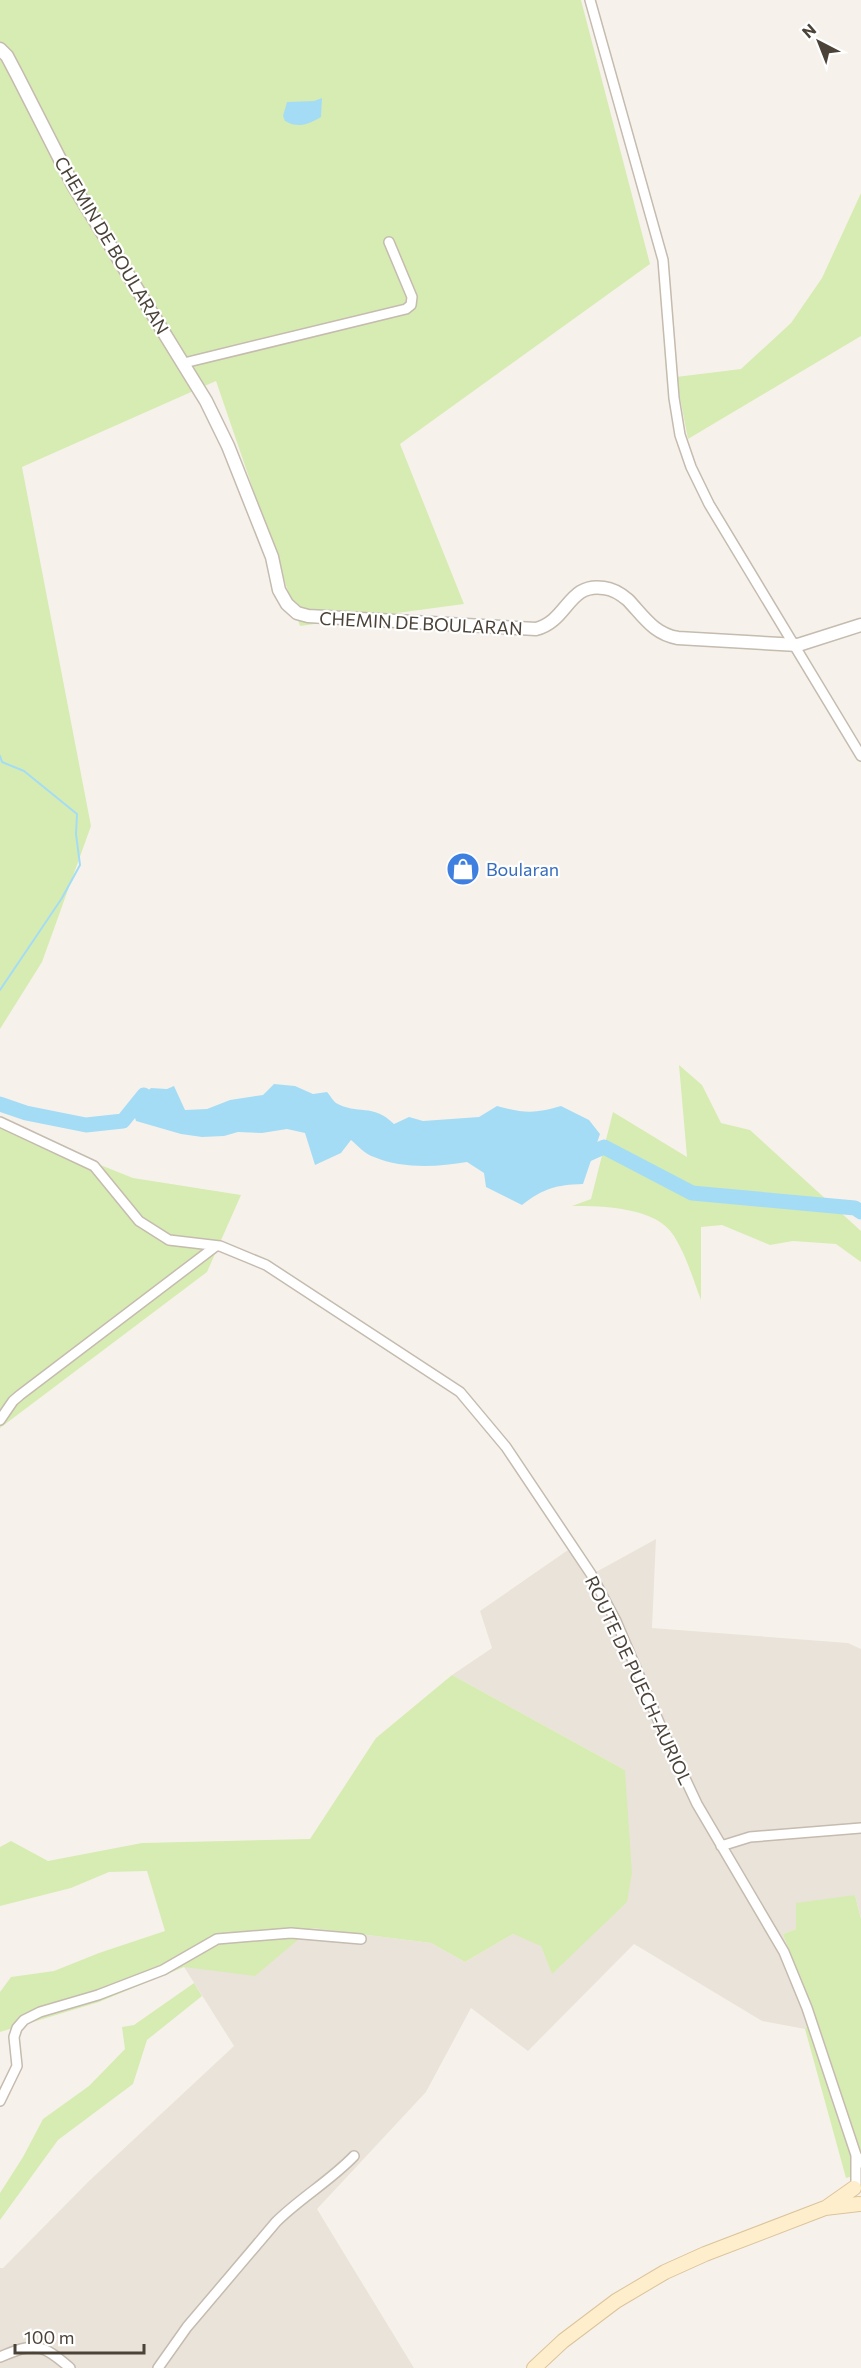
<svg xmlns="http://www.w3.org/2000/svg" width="861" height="2368" viewBox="0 0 861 2368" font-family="Commissioner,sans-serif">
<rect width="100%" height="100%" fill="#f6f2eb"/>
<path fill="#eae3d9" d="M656,1539L652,1628L848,1643L861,1649V1919L855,1895L796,1929L783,1934L813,2019L805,2029L762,2021L634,1944L528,2051L471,2008L426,2092L317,2209L414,2368H0V2268H3L89,2181L234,2046L184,1967L312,1928L431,1943L465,1962L513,1934L541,1945L552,1973L625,1770L452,1675L492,1648L480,1611L568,1550L596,1572Z"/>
<path fill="#d7ecb2" d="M0,0H581L650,264L400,444L464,604L300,626L216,381L22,467L91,826L42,962L0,1029Z
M861,193V336L688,439L676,377L741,369L791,323L822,278Z
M679,1065L702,1085L721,1123L750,1130L861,1231V1262L836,1244L793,1241L770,1245L722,1225L701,1227V1300C693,1279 686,1255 674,1236C657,1207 602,1206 572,1206L591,1199L613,1112L687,1157Z
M0,1125L133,1178L241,1195L207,1272L0,1428Z
M452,1675L625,1770L632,1873L627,1902L552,1974L541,1946L513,1934L465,1962L431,1943L312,1928L255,1976L184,1967L99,2002L0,2032V1992L11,1977L54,1971L99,1953L165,1931L147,1871L109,1872L71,1888L0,1906V1847L11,1841L48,1861L142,1843L310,1839L376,1738Z
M855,1895L861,1919V2174L846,2178L805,2029L813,2018L783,1934L796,1929V1903Z
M194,1983L202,1996L147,2040L133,2084L58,2140L0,2220V2193L23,2157L43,2119L89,2086L125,2049L122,2027L134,2025Z"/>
<path fill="#a5dcf5" d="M322,98L321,117C309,124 298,129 285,121L283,116L287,102L314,101Z
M274,1084L295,1086L313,1094L327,1092C330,1095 333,1101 336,1103C357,1115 373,1103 394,1124L409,1117L423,1121L479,1117L497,1106C524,1113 534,1114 561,1106L589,1120L600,1134L583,1184C556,1185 544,1188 522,1205L486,1187L484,1173L467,1162C438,1167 402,1169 374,1157C365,1154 358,1146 351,1140L341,1153L315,1165L305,1133L287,1129L262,1133L238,1132L224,1136L202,1137L181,1134L136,1121L131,1105L151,1088L167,1089L174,1086L185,1110L207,1109L230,1100L263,1095Z"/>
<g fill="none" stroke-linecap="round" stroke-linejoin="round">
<path stroke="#a5dcf5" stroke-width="2" d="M0,756L2,762L24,771L77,814L76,834L80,865L62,898L0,990"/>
<path stroke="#a5dcf5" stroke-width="15" d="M0,1104L26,1113L86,1125L123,1121L144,1095
M577,1159L604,1147L692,1193L855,1208L861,1212"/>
<g stroke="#c5bbaf" stroke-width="12">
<path id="minor" d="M590,0L663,260L674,398L680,435L691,467L709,504L861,756
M184,363L406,309L411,305L412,297L389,242
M0,1122L94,1166L139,1221L169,1240L220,1246L266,1265L460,1392L506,1447L591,1574L616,1621L661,1727L697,1804L784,1952L807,2008L856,2155L861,2163
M0,1420L13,1401L20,1395L216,1246
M721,1846L750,1837L861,1828
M0,2101L17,2066L14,2037L17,2028L24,2020L40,2012L98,1995L163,1970L217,1939L291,1933L361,1939
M856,2155V2184
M0,2357C35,2342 41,2343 70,2368
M158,2368L187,2327L276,2222C300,2198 330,2181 354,2156"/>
</g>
<g stroke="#c5bbaf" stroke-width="15">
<path id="tertiary" d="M0,49L7,56L17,75L73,185L206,401L228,446L272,557L279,590L287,604L297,613L308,616L536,629C568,621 568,582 604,588C613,589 621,594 628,600C644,617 654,634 678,638L798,645L861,625"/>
</g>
<g stroke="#dbc49b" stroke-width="16">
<path id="secondary" d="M827,2207L854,2188
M534,2368L563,2341L616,2301L665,2272L705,2254L825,2208L859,2204"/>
</g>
<use href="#minor" stroke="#fff" stroke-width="9"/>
<use href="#tertiary" stroke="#fff" stroke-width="12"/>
<use href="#secondary" stroke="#fec" stroke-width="14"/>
</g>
<defs>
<g id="shop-disc" transform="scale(1.725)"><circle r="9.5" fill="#3f7fe0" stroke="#fff"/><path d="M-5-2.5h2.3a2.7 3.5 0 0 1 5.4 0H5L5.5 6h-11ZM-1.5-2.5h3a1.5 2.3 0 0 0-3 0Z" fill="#fff"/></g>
</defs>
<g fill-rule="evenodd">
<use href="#shop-disc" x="463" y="869"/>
</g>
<g text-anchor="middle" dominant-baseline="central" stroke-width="4.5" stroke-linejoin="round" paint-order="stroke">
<g font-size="18" fill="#4b4238" stroke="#fff">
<text transform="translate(112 245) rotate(59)">CHEMIN DE BOULARAN</text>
<text transform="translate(421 623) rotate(3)">CHEMIN DE BOULARAN</text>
<text transform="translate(639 1680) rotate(65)">ROUTE DE PUECH-AURIOL</text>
</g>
<g font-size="18" fill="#366cbe" stroke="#fff" text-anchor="start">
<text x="486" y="869">Boularan</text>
</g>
</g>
<g transform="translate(819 42) rotate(318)" stroke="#ffffff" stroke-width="4.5" paint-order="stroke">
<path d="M0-4.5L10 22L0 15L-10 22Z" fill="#4b4238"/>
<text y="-9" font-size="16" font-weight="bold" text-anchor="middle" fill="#4b4238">N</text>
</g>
<path d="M15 2344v9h129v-9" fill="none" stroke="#4b4238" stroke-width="3"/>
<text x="24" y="2344" font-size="18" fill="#4b4238" stroke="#ffffff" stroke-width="4.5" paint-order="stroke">100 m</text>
</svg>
